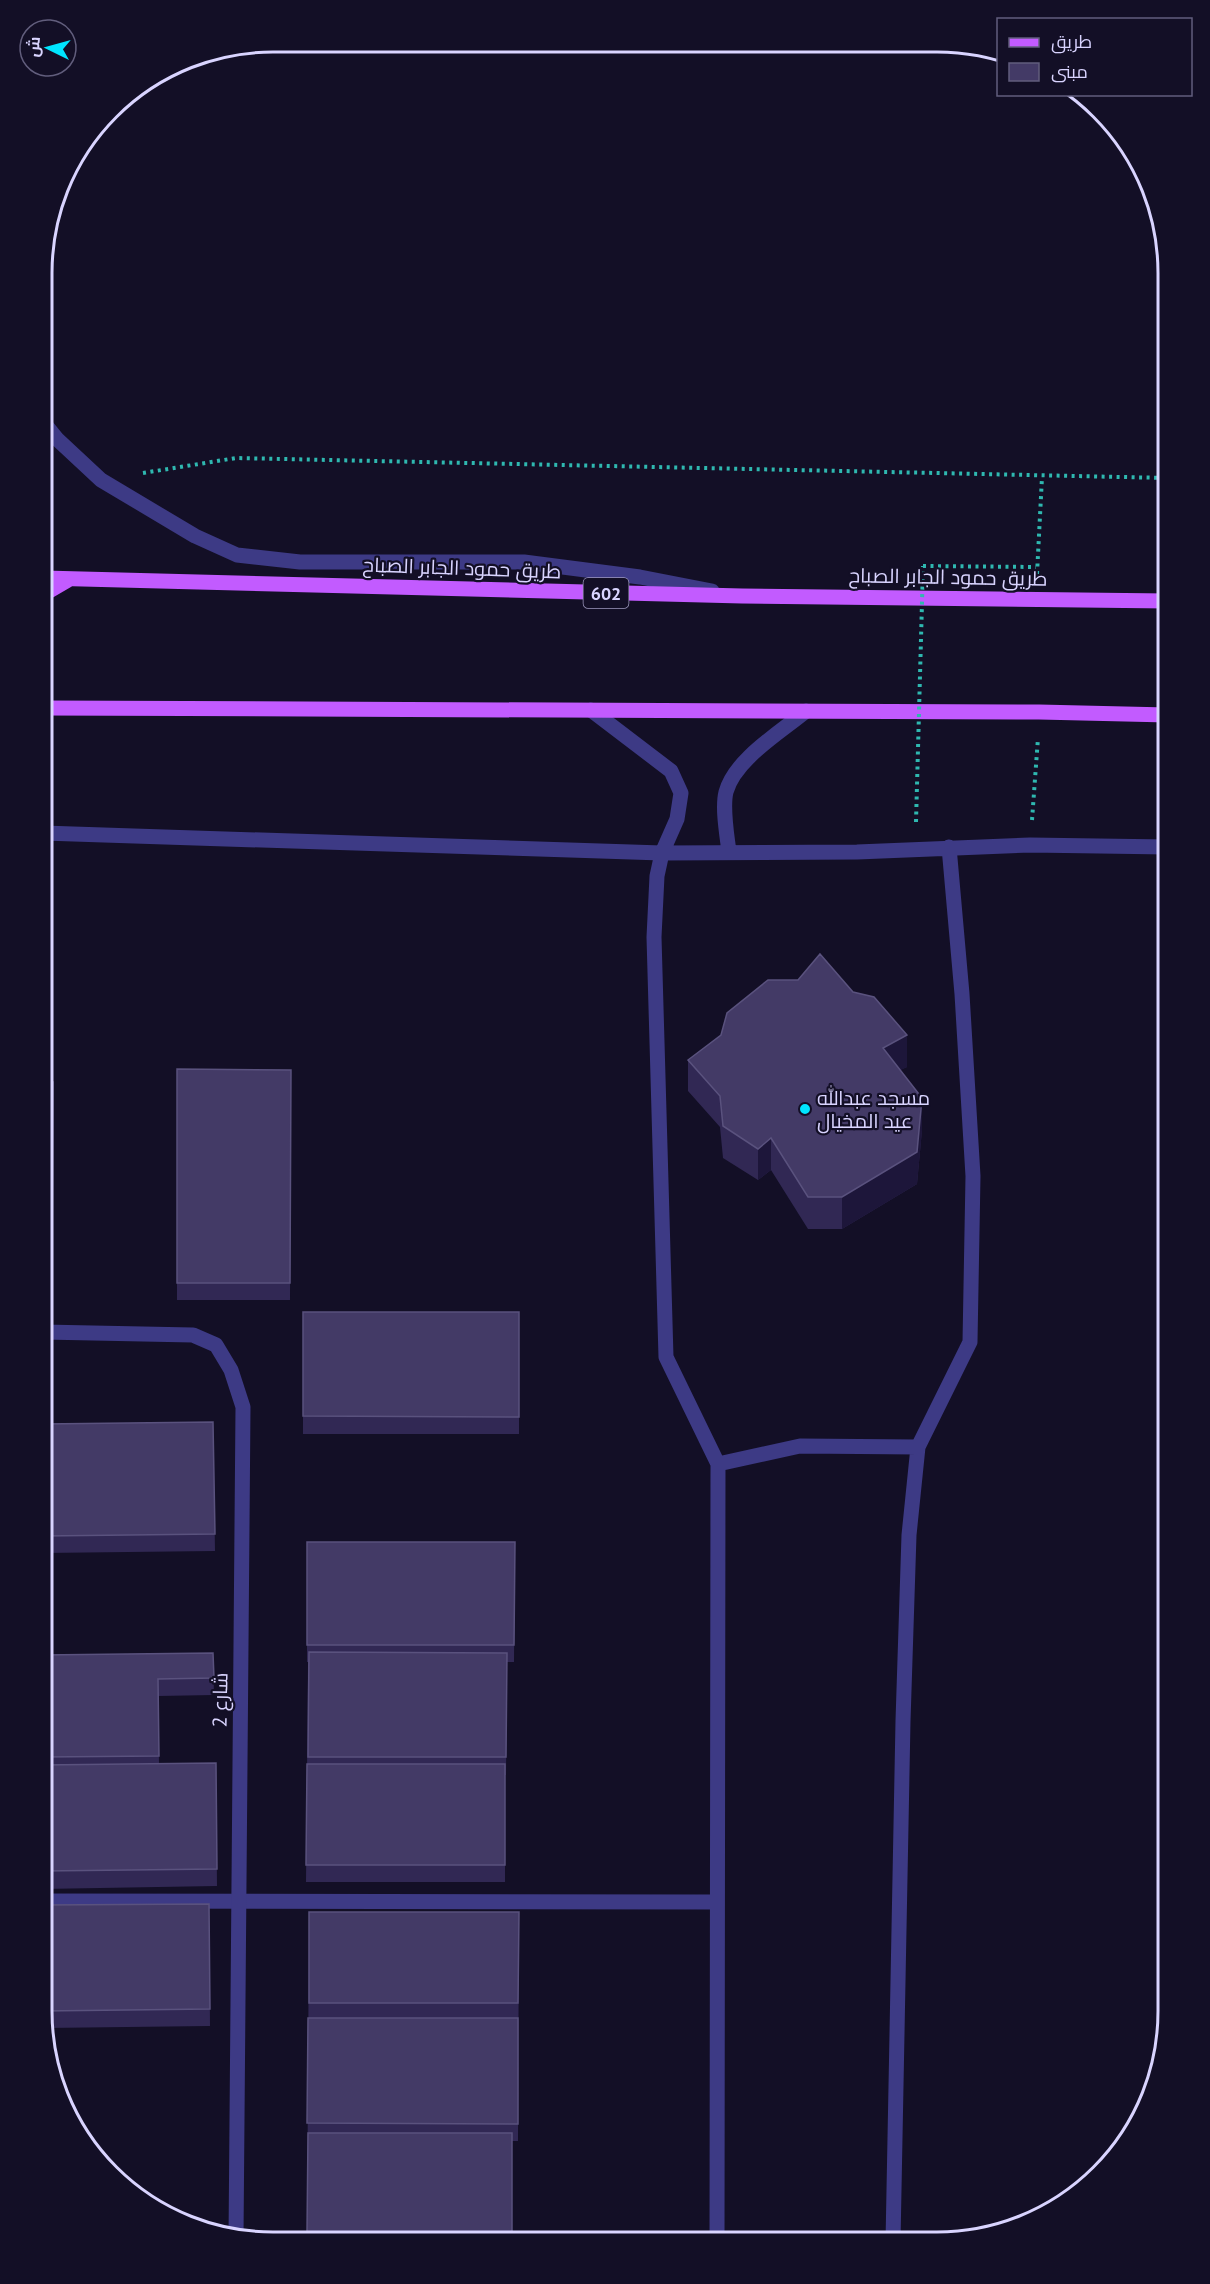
<svg xmlns="http://www.w3.org/2000/svg" width="1210" height="2284" viewBox="0 0 1210 2284" font-family="'PT Sans',Cairo,sans-serif">
<rect width="100%" height="100%" fill="#130f26"/>
<g fill="none" stroke-linecap="round" stroke-linejoin="round">
<path stroke="#2fb8b0" stroke-width="4" stroke-dasharray="3 4.5" stroke-linecap="butt" d="M143,473L236,458L1168,478
M923,566L1036,567
M1037,574L1042,477
M1032,820L1038,738"/>
<path stroke="#3d3a85" stroke-width="15" d="M591,710L671,771L681,793L677,819L662,853L657,876L654,937L666,1357L718,1464L717,2241
M43,833L662,853L857,852L1030,845L1168,847
M729,852C727,835 722,808 726,792C735,759 781,732 806,711
M718,1464L800,1446L918,1447
M42,1901L717,1902
M893,2242L903,1721L909,1535L918,1447L970,1342L973,1176L962,994L949,847"/>
<path stroke="#3d3a85" stroke-width="15" d="M43,1332L193,1335L216,1345L231,1370L243,1407L236,2238"/>
<path stroke="#3d3a85" stroke-width="15" d="M44,423L57,439L101,480L195,536L237,555L300,562H524L640,577L712,591"/>
<path stroke="#c25bff" stroke-width="15" d="M44,578L742,596L1168,601
M44,594L68,580
M43,708L1039,712L1168,715"/>
<path stroke="#2fb8b0" stroke-width="4" stroke-dasharray="3 4.5" stroke-linecap="butt" d="M916,822L923,566"/>
</g>
<path fill="#312854" d="M721,1035L907,1067L900,1070L922,1130L917,1184L842,1229H808L771,1170L758,1180L723,1158L720,1127L688,1091V1060Z
M177,1069L291,1070L290,1300H177Z
M43,1082H53L52,1279H43Z
M303,1312H519V1434H303Z
M213,1422L215,1551L43,1553V1424Z
M307,1542H515L514,1662H507L506,1775H505V1882H306L308,1662H307Z
M213,1653L214,1695L158,1696L159,1763H216L217,1886L42,1889V1655Z
M209,1904L210,2026L45,2028L42,2010Z
M309,1912H519L518,2141H512V2241L307,2240Z"/>
<path fill="#1d163a" d="M907,1035V1067L883,1079V1048Z
M922,1098V1130L917,1184L842,1229V1197Z
M771,1138V1170L758,1180V1149Z"/>
<path fill="#433a66" stroke="#5a527e" stroke-width="1.5" d="M820,954L853,992L874,997L907,1035L883,1048L922,1098L917,1152L842,1197H808L771,1138L758,1149L723,1126L720,1096L688,1060L721,1035L727,1013L768,980H798Z
M177,1069L291,1070L290,1283H177Z
M43,1082H53L52,1262H43Z
M303,1312H519V1417L303,1416Z
M213,1422L215,1534L43,1536V1424Z
M307,1542H515L514,1645H307Z
M309,1652L507,1653L506,1757H308Z
M213,1653L214,1678L158,1679L159,1756L42,1757V1655Z
M216,1763L217,1869L42,1871V1765Z
M307,1764H505V1865H306Z
M209,1904L210,2009L42,2011V1905Z
M309,1912H519L518,2003H309Z
M308,2018H518V2124L307,2123Z
M308,2133H512V2232H307Z"/>
<circle fill="#00e5ff" stroke="#130f26" stroke-width="2" cx="805" cy="1109" r="6"/>
<g text-anchor="middle" dominant-baseline="central" stroke-width="4.5" stroke-linejoin="round" paint-order="stroke">
<rect fill="#130f26" stroke="#9e99be" stroke-width="1.5" x="583.5" y="578" width="45" height="30" rx="4.5"/>
<g font-size="18" font-weight="bold" fill="#d9d4ff">
<text x="606" y="593">602</text>
</g>
<g font-size="20" fill="#d9d4ff" stroke="#130f26">
<text transform="translate(462 568) rotate(2)">طريق حمود الجابر الصباح</text>
<text transform="translate(948 577) rotate(1)">طريق حمود الجابر الصباح</text>
<text transform="translate(220 1700) rotate(-89)">شارع 2</text>
</g>
<g font-size="20" fill="#d9d4ff" stroke="#130f26" text-anchor="start">
<text x="817" y="1098">مسجد عبدالله<tspan x="817" dy="23">عيد المخيال</tspan></text>
</g>
</g>
<path d="M0 0H1210V2284H0ZM273 52H937A221 221 0 0 1 1158 273V2011A221 221 0 0 1 937 2232H273A221 221 0 0 1 52 2011V273A221 221 0 0 1 273 52Z" fill="#130f26" fill-rule="evenodd"/>
<path fill="none" stroke="#d9d4ff" stroke-width="3" d="M273 52H937A221 221 0 0 1 1158 273V2011A221 221 0 0 1 937 2232H273A221 221 0 0 1 52 2011V273A221 221 0 0 1 273 52Z"/>
<rect x="997" y="18" width="195" height="78" fill="#130f26" stroke="#625e7d" stroke-width="1.5"/>
<rect x="1009" y="38" width="30" height="9" fill="#c25bff" stroke="#625e7d" stroke-width="1.5"/>
<text x="1051" y="48" font-size="18" fill="#d9d4ff">طريق</text>
<rect x="1009" y="63" width="30" height="18" fill="#433a66" stroke="#625e7d" stroke-width="1.5"/>
<text x="1051" y="78" font-size="18" fill="#d9d4ff">مبنى</text>
<g transform="translate(48 48) rotate(275)"><circle r="28" fill="#130f26" stroke="#625e7d" stroke-width="1.5"/>
<path d="M0-4.5L10 22L0 15L-10 22Z" fill="#00e5ff"/>
<text y="-9" font-size="16" font-weight="bold" text-anchor="middle" fill="#d9d4ff">ش</text>
</g>
</svg>
